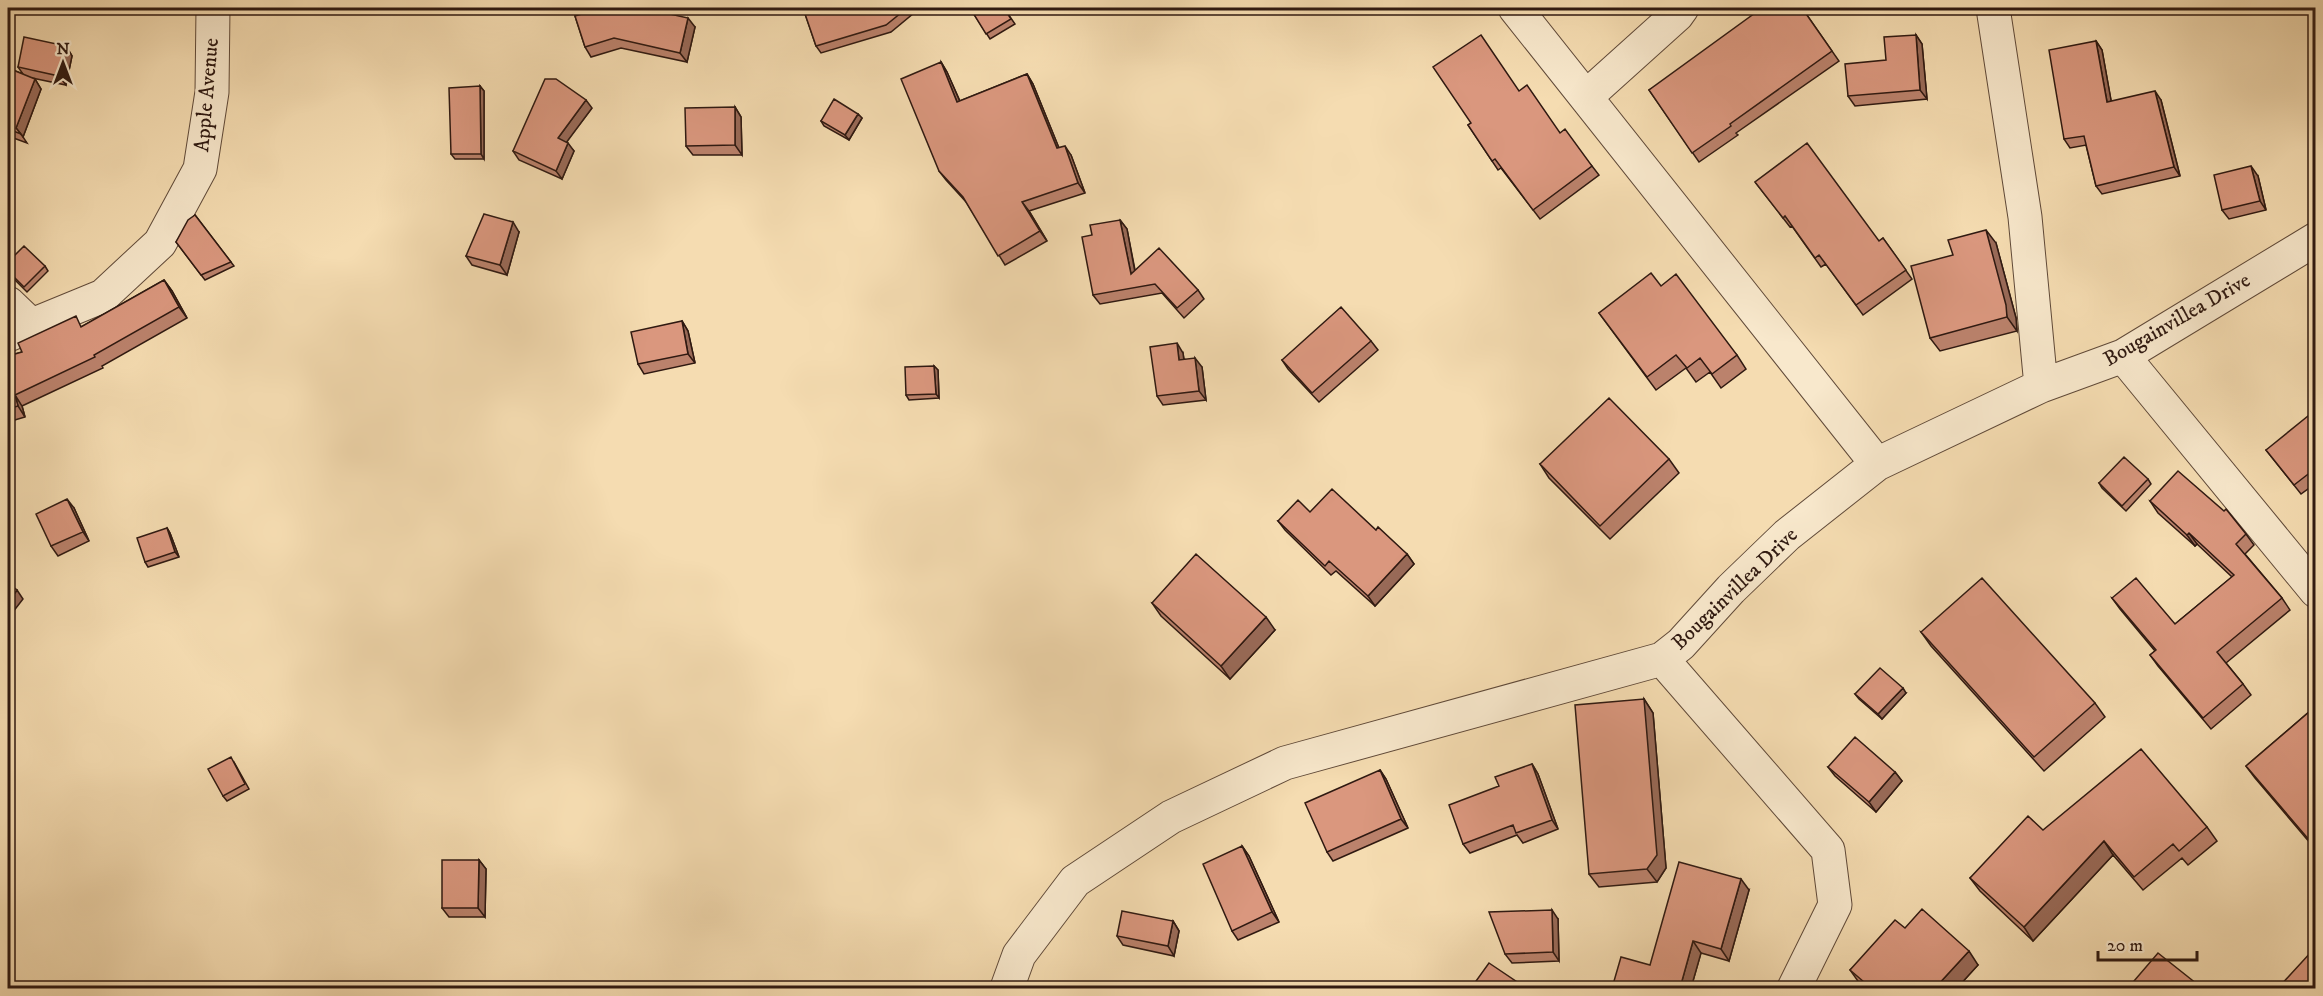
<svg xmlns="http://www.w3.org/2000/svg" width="2323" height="996" viewBox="0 0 2323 996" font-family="'IM FELL DW Pica',serif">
<rect width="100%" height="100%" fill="#f5dcb1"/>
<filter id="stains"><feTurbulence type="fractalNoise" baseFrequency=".00333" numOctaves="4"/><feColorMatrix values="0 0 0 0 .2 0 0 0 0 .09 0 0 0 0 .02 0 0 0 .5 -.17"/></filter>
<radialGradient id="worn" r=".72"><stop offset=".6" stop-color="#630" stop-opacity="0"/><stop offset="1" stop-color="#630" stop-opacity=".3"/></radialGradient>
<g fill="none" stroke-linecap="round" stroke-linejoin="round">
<g stroke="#604a39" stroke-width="35">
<path id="street" d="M1515,8L1877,464
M1993,8L2025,217L2041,386
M1587,96L1677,15L1682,8
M8,303L32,326
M8,335L103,296L160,243L200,169L212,92L213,8
M2123,356L2316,591
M1662,659L1828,850L1835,905L1794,988
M1007,988L1019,955L1075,881L1171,817L1285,763L1662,659L1681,644L1731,589L1787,535L1877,464L2041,386L2123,356L2316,239"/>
</g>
<use href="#street" stroke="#f8e8cc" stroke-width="33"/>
</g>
<path fill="#bb826c" stroke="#2f1911" stroke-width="1.5" d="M258,8H297L296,10Z
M803,8H920L891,32L821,53L816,46Z
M970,8H1004L1015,24L990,39Z
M1802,8L1839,61L1736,133L1738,135L1699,162L1649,90Z
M575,16L695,27L687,62L621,48L591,57L585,47Z
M1916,35L1922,44L1927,99L1855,106L1848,96Z
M2096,41L2102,50L2111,101L2161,100L2180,176L2102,194L2096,186L2086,145L2070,148L2064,139Z
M66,46L72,56L66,85L32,78L35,79L41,89L23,137L27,143L8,136V68L23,74L18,67Z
M941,62L947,72L960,101L1027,74L1033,84L1059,148L1071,155L1085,193L1029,211L1047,241L1005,265L967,203L946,180L939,171Z
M480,86L484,91V159H455L451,154Z
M1519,91L1592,166L1599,175L1540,219L1501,168L1498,170L1468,125Z
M735,107L741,117L742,155H693L686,146Z
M592,108L566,142L574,151L562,179L519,160L513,151Z
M858,114L862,118L849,140L824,126L821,121Z
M2258,176L2266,210L2229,219L2222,210Z
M1755,182L1879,241L1883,238L1912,279L1863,315L1826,264L1821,267L1792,226L1790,227Z
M195,215L234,266L205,280L176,242Z
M1120,220L1127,229L1135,270L1198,290L1204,299L1184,318L1162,293L1100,304L1093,295Z
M519,232L507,275L472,265L466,256Z
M1996,243L2016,318L2017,331L1940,351L1930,338Z
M8,262L45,266L48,271L27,292L8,273Z
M164,280L172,291L187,318L102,366L103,368L22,406L25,417L8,422V356L22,352L83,326Z
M1661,286L1737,355L1746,369L1721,388L1710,372L1696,382L1686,368L1656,390L1599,313Z
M682,321L688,331L695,363L644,374L638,364Z
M1371,341L1378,350L1319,402L1288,369L1282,360Z
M1183,353L1184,359L1202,367L1206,400L1163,405L1157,396Z
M934,366L938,370L939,398L909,400L906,395Z
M2316,425V483L2301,494L2266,450Z
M1669,459L1679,473L1610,539L1549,478L1540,464Z
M2148,479L2151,484L2126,511L2102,488L2099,483Z
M2150,501L2246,534L2254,545L2245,554L2282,598L2290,610L2226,663L2243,684L2251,695L2211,729L2158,666L2150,655L2155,651L2120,609L2112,598L2175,624L2232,577L2197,544L2195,546L2158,513Z
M74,508L89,541L58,556L51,546Z
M1278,521L1376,530L1407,554L1414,564L1375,606L1336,571L1331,575L1285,530Z
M167,528L170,533L179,557L148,567L145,562Z
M1152,603L1275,630L1230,679L1161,616Z
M1921,632L2095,703L2105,717L2044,771L1931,646Z
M1906,693L1882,719L1859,699L1855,694Z
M1644,699L1653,713L1666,868L1657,882L1599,887L1589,874Z
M2316,706V850L2255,778L2246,766Z
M234,762L249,789L227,801L223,796Z
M1532,764L1538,774L1558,829L1523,843L1517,835L1470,853L1463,844L1499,786Z
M1828,767L1895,772L1902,781L1876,812L1835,776Z
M1380,770L1386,779L1408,828L1333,861L1327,852Z
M2207,827L2217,841L2188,865L2182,858L2143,890L2113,855L2033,941L1980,891L1970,878L2043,830Z
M1242,846L1249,856L1279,922L1238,940L1232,931Z
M479,860L486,869L485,917H449L442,908Z
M1749,890L1729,961L1701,953L1691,988H1612L1650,965Z
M1558,919L1559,961L1512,963L1505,954Z
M1173,921L1179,931L1174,956L1123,945L1117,936Z
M1905,928L1978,965L1957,988H1865L1860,984L1850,970Z"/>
<path fill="#996a58" stroke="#2f1911" stroke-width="1.5" d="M688,18L695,27L687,62L680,53Z
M1916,35L1922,44L1927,99L1920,90Z
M2096,41L2102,50L2113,111L2107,102Z
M66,46L72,56L66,85L59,76Z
M941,62L947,72L964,111L957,102Z
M1027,74L1033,84L1063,158L1057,148Z
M35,79L41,89L23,137L16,128Z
M480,86L484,91V159L481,154Z
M2155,91L2161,100L2180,176L2174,167Z
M586,100L592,108L563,147L558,138Z
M735,107L741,117L742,155L735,145Z
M858,114L862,118L849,140L845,135Z
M568,143L574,151L562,179L556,171Z
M1065,146L1071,155L1085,193L1078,183Z
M2251,166L2258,176L2266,210L2260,201Z
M1022,202L1029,211L1047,241L1040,231Z
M1120,220L1127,229L1137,283L1131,274Z
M513,222L519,232L507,275L500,265Z
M1986,230L1996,243L2016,318L2017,331L2007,317Z
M164,280L172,291L187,318L179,307Z
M682,321L688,331L695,363L688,354Z
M1177,343L1183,353L1185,369L1179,360Z
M1195,358L1202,367L1206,400L1199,391Z
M934,366L938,370L939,398L936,394Z
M15,395L22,406L25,417L18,406Z
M67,499L74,508L89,541L83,532Z
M167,528L170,533L179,557L175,552Z
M2189,533L2197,544L2195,546L2187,535Z
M1407,554L1414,564L1375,606L1368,596Z
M17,590L23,599L9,617L8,615V603Z
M1266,617L1275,630L1230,679L1221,666Z
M1903,688L1906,693L1882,719L1878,714Z
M1644,699L1653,713L1666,868L1657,882L1647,869Z
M1532,764L1538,774L1558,829L1552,820Z
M1380,770L1386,779L1408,828L1401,819Z
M1895,772L1902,781L1876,812L1869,802Z
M2104,841L2113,855L2033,941L2024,927Z
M1242,846L1249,856L1279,922L1272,912Z
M479,860L486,869L485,917L478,908Z
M1741,879L1749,890L1729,961L1721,949Z
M1552,910L1558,919L1559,961L1553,952Z
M1173,921L1179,931L1174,956L1168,946Z
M1693,941L1701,953L1691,988H1680Z
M1969,951L1978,965L1957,988H1935Z"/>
<path fill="#da977e" stroke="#2f1911" stroke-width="1.5" d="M602,8H643L688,18L680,53L614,38L585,47L575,16Z
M803,8H907L886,25L816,46Z
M970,8H1004L1011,19L986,34Z
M1762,8H1802L1832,51L1730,124L1731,126L1692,153L1649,90Z
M1481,35L1519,91L1527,85L1560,133L1565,129L1592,166L1533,210L1495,159L1492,161L1468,125L1471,123L1433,67Z
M1916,35L1920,90L1848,96L1845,64L1886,60L1884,37Z
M24,37L66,46L59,76L18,67Z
M2096,41L2107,102L2155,91L2174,167L2096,186L2084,136L2064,139L2049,50Z
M941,62L957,102L1027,74L1057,148L1065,146L1078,183L1022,202L1040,231L998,256L963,197L939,171L901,79Z
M8,68L35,79L16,128L21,134L8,129Z
M545,79H556L586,100L558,138L568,143L556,171L513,151Z
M480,86L481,154H451L449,88Z
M834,99L858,114L845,135L821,121Z
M735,107V145L686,146L685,108Z
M1807,143L1879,241L1883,238L1906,270L1856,305L1819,255L1815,258L1785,216L1783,218L1755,182Z
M2251,166L2260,201L2222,210L2214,175Z
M484,214L513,222L500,265L466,256Z
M195,215L231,262L201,275L176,242L188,220Z
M1120,220L1131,274L1159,248L1198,290L1177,308L1155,284L1093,295L1082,237L1092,235L1090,225Z
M1986,230L2006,305L2007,317L1930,338L1911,266L1953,255L1948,240Z
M24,246L45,266L24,287L8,271V262Z
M1651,273L1661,286L1676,274L1737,355L1712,374L1700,358L1687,368L1676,355L1647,377L1599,313Z
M164,280L179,307L94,355L95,357L15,395L18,406L8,409V356L22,352L18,343L76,316L81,327Z
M1341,307L1371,341L1312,393L1282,360Z
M682,321L688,354L638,364L631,332Z
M1177,343L1179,360L1195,358L1199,391L1157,396L1150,347Z
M934,366L936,394L906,395L905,367Z
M1609,398L1669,459L1600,526L1540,464Z
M2308,416L2316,425V468L2294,485L2266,450Z
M2124,457L2148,479L2122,506L2099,483Z
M2178,471L2224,511L2226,509L2246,534L2236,544L2282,598L2217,652L2243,684L2203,718L2150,655L2156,650L2112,598L2136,578L2175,624L2234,575L2189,533L2187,535L2150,501Z
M1332,489L1376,530L1378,527L1407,554L1368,596L1329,561L1325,566L1278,521L1298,500L1310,512Z
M67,499L83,532L51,546L36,514Z
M167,528L175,552L145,562L137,538Z
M1196,554L1266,617L1221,666L1152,603Z
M1982,578L2095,703L2034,757L1921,632Z
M8,583L17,590L8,603Z
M1880,668L1903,688L1878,714L1855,694Z
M1644,699L1657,855L1647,869L1589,874L1575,705Z
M2316,706V848L2246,766Z
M1855,737L1895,772L1869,802L1828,767Z
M2141,749L2207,827L2179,851L2173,844L2134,877L2104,841L2024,927L1970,878L2028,816L2043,830Z
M231,757L245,784L223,796L208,769Z
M1532,764L1552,820L1516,833L1513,825L1463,844L1449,805L1499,786L1495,777Z
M1380,770L1401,819L1327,852L1305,803Z
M1242,846L1272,912L1232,931L1203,864Z
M442,860H479L478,908H442Z
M1679,862L1741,879L1721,949L1693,941L1680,988H1612L1621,957L1650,965Z
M1922,909L1969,951L1935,988H1871L1850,970L1895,920L1905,928Z
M1552,910L1553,952L1505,954L1489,912Z
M1122,911L1173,921L1168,946L1117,936Z
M2312,951L2316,955V988H2278Z
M2158,953L2202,988H2128Z
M1489,963L1526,988H1471Z"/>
<g text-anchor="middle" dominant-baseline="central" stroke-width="6" stroke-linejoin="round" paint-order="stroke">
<g font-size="21" fill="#2f1911" stroke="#f8e8cc">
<text transform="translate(207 95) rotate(-85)">Apple Avenue</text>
<text transform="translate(2177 320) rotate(-30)">Bougainvillea Drive</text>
<text transform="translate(1735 589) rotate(-44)">Bougainvillea Drive</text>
</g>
</g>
<rect width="2323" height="996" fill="none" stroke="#f5dcb1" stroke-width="30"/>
<rect x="9" y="9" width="2305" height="978" fill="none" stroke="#2f1911" stroke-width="3"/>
<rect x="15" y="15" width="2293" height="966" fill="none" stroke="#2f1911" stroke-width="1.5"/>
<g transform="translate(63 63)" stroke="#f8e8cc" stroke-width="4.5" paint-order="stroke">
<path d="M0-4.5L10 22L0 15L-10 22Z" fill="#2f1911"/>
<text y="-9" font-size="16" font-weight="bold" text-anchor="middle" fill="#2f1911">N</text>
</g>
<path d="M2098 951v9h99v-9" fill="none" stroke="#2f1911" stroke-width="3"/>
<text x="2107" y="951" font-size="18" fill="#2f1911" stroke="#f8e8cc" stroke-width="4.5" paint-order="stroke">20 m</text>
<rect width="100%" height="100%" filter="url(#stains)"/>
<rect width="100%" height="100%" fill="url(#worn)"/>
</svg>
